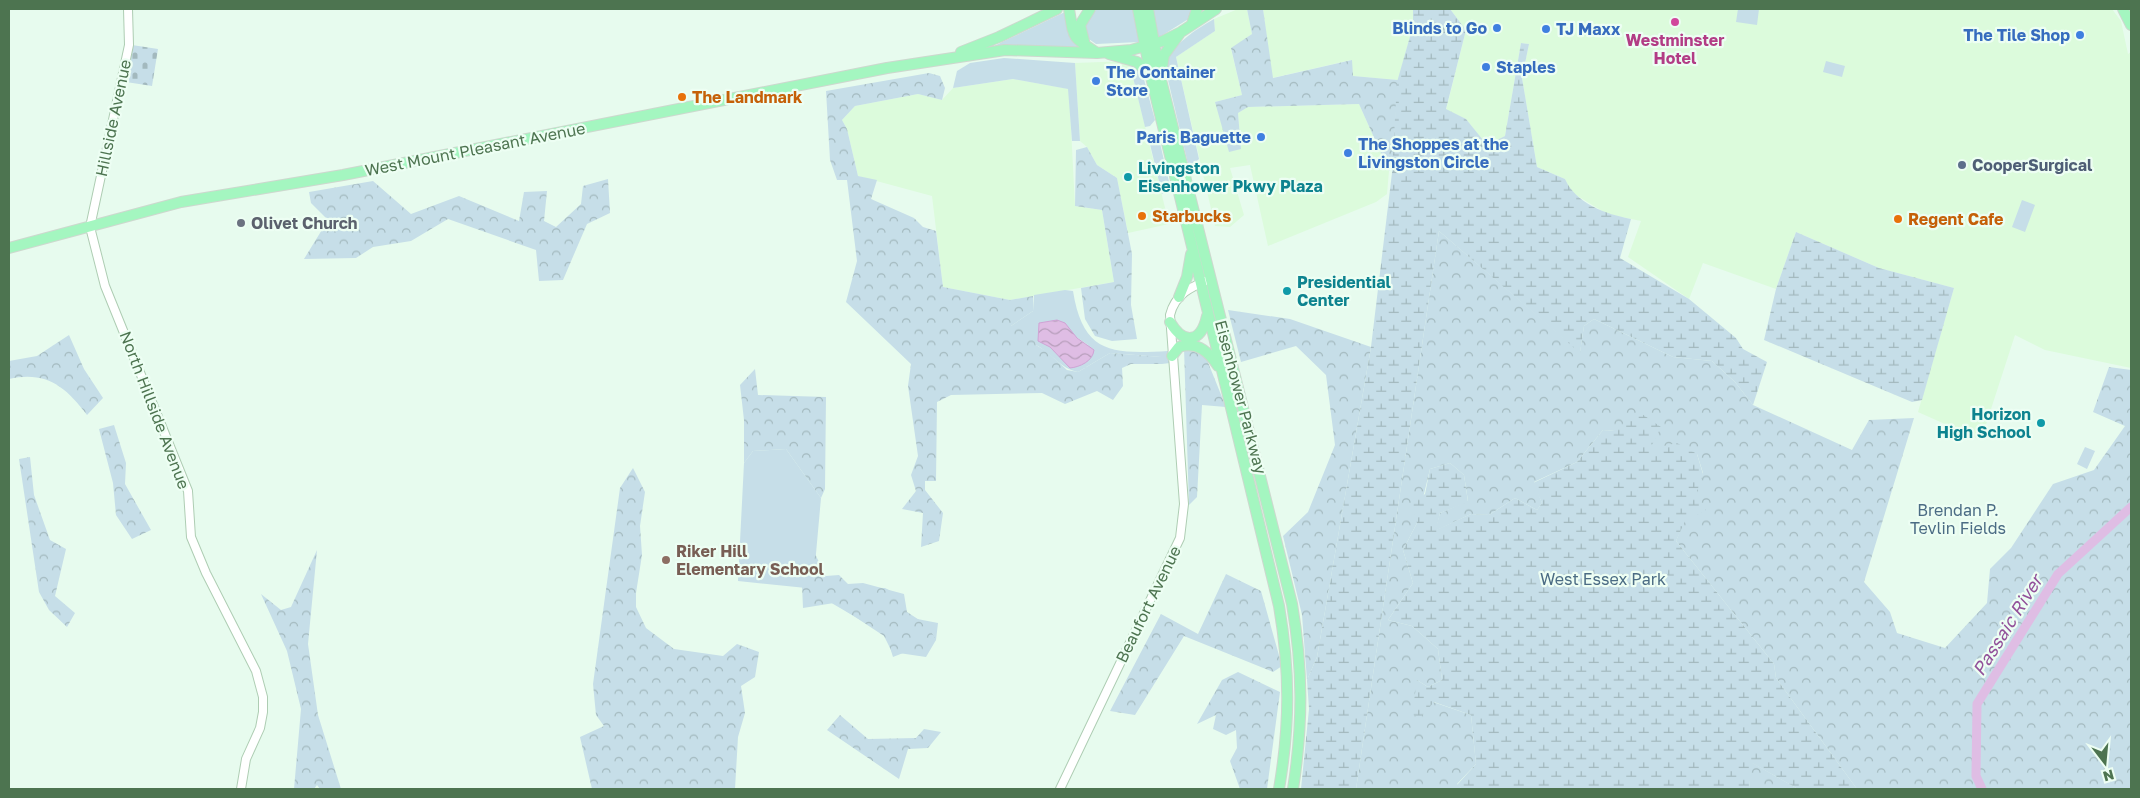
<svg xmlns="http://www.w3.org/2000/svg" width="2140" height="798" viewBox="0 0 2140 798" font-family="'Golos Text',sans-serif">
<defs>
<pattern id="forest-crowns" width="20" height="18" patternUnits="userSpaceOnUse" patternTransform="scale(1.25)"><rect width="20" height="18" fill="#c6dee8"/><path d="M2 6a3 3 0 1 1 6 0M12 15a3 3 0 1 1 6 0" fill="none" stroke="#a3b9be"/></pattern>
<pattern id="wetland-marsh" width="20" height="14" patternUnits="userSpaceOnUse" patternTransform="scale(1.25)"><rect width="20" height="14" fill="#c6dee8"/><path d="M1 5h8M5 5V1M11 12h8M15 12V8" fill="none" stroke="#a3b9be"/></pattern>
<pattern id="cemetery-stones" width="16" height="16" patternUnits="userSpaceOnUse" patternTransform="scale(1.25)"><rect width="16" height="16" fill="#c6dee8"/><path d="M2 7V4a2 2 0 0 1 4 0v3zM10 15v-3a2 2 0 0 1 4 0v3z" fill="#a3b9be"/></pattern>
<pattern id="water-waves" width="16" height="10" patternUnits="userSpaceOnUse" patternTransform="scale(1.25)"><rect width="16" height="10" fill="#dfbde4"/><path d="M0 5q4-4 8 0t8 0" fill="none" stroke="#b79ebb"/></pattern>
</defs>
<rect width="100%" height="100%" fill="#e7fbee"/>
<path fill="#dcfbdc" d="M1238,9H1247L1252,34L1231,49L1242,95L1215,102L1241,149L1238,113L1248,107L1359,104L1389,171L1387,194L1376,202L1268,246L1250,165L1230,168L1244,215L1230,227L1215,226L1176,57L1215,31L1214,19Z
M1263,9H1413V26L1398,80L1352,76L1351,60L1272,78Z
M1450,9H2112L2121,21L2128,54L2131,52V368L2045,350L2015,335L1981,440L1918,412L1954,288L1879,268L1796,232L1776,289L1703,263L1689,299L1628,257L1641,221L1607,214L1571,192L1565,179L1537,167L1522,78L1529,44L1521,43L1505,136L1487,146L1466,119L1446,110L1466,30Z
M1129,61L1169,224L1128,233L1117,178L1097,165L1087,147L1080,141L1075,63Z
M1013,79L1069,89L1075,206L1102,210L1114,282L1010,300L943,287L932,196L858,176L847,129L842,120L855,106L918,94L942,100L953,88Z"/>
<path fill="#c6dee8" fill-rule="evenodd" d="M1097,9H1133L1139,42L1096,44L1086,37L1083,23Z
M1153,9H1193L1190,18L1158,38Z
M1738,9H1759L1757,25L1736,22Z
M1065,12L1069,35L1079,48L994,46Z
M1214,19L1215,31L1176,57L1199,159L1189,168L1164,63C1174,44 1196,29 1214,19Z
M1004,58L1075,63L1080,141H1072L1068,89L1013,79L953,88L957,71L970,63Z
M1129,61L1142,72L1155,120L1150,126L1145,127Z
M1826,61L1845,66L1842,77L1823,72Z
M1148,136L1159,139L1171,190L1162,194Z
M2022,200L2035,205L2025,232L2012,227Z
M1065,290L1073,291C1083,354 1112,354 1168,351L1170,363L1162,364L1161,357L1110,353L1078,372C1061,369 1051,353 1036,345L1033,339L1011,326L1033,311L1034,295ZM1053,321L1088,345L1091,357L1081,365L1070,367L1050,347L1038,340L1039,323Z
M2085,447L2095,451L2087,469L2077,464Z
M786,449L821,498L813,587L885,588L898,595L907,617L938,623L936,640L893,657L886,635L806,588L738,581L744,463L753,451Z"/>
<path fill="url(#forest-crowns)" d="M1247,9H1263L1273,78L1352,60L1353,76L1398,80L1393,159L1389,171L1359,104L1248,107L1238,113L1241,149L1229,152L1215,102L1242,95L1231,48L1252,34Z
M929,73L940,76L945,88L942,100L918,94L855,106L842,120L847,129L858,176L877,180L871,199L914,218L923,227L936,231L943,287L1010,300L1033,296V311L1011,326H1032L1036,345L1046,351L1067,370L1078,372L1110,353L1162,357V364H1131L1122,368L1123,386L1113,400L1097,391L1065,404L1042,393L951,395L937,402L936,481H925V490L943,513L939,541L921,547L923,513L902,509L916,491L911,475L918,456L908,386L911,364L846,302L857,261L847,180H837L830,160L826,91Z
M1087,147L1097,165L1117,178L1132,254L1131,305L1137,339L1112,341L1095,336L1085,319L1081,288L1114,282L1102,210L1075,206L1076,150Z
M608,179L610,213L587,224L563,280L539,281L536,250L448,219L411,241L373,247L356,258L304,259L328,220L311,203L309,192L373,181L411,214L459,196L519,221L524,192L547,191L544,221L556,227L581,204L583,186Z
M1439,231L1580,352L1584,326L1594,319L1673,357L1712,361L1735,382L1753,405L1852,450L1869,420L1914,418L1864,582L1890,612L1897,633L1945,648L1987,603L1990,569L2011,548L2053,484L2094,470L2125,426L2093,412L2109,367L2131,370V789H1857L1776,678L1774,664L1676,541L1703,473L1697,454L1650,449L1615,431L1603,430L1577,462L1534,482L1542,503L1537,510L1515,498L1489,515L1471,514L1435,531L1440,513L1468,501L1464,475L1450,463L1430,469L1417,523L1403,550L1413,583L1388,620L1412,626L1438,649L1442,680L1428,687L1417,680L1421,716L1433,702L1471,715L1476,764L1457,784L1462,789H1356Z
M1228,310L1290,319L1371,347L1317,657L1307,680L1302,615L1283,536L1308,512L1335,445L1326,375L1296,346L1241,362Z
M69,335L84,369L103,398L87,415C65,386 46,371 9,379V361L37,356Z
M1184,348L1205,355L1226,407L1202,405L1197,497L1189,505Z
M755,369L758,395L826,397L825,489L821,498L786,449L753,451L744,463V420L740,385Z
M114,425L126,463L125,484L151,530L132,539L116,515L113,483L99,429Z
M30,457L34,495L50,540L66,549L55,596L75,613L67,627L49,610L39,592L19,459Z
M633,468L645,492L640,526L642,555L636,593V607L646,628L674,649L723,656L737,644L759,652L755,677L741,686L745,713L738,737L735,789H592L580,737L604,726L596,715L593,684L620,488Z
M317,550L308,644L318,715L341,789H320L317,785L314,789H294L301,709L287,651L261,594L281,610L291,607Z
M815,554L826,576L839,575L848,584L863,583L904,594L907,612L927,625L936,640L926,657L892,652L884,636L834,603L803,608L802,585L812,579Z
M1226,574L1261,591L1282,666L1273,672L1184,636L1135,715L1110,711L1161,614L1198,634Z
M1238,672L1280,692L1267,789H1240L1230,761L1237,748L1236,730L1226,735L1213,729L1216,715L1197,724L1222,680Z
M840,715L868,739L916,738L924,729L941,732L928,748L908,749L899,779L827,730Z
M1751,762L1798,789H1749Z"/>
<path fill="url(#wetland-marsh)" d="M1413,9H1450L1466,30L1446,109L1466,119L1487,145L1505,136L1521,43L1529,44L1522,78L1537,167L1565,179C1576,204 1606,214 1631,219L1620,258L1689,299L1736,338L1743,349L1767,362L1753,405L1735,382L1712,361L1673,357L1594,319L1584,326L1580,353L1439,231L1356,789H1301L1309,709L1307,680L1317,657L1371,347L1392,173L1397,82L1413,26Z
M1796,232L1879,268L1954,288L1922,400L1912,402L1764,340L1776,289Z
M1639,412L1661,427L1650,449L1677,443L1697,454L1703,474L1695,497L1706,510L1685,521L1676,541L1774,664L1776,678L1857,789H1798L1752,763L1749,789H1462L1457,785L1476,764L1471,715L1434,702L1421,717L1412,715L1417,680L1428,687L1442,680L1438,649L1412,626L1388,620L1413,583L1403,550L1417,523L1411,504L1425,494L1430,469L1450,463L1464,475L1468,502L1440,513L1436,530L1471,514L1489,515L1515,498L1537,510L1542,503L1533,483L1577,462L1603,430L1615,431Z"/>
<path fill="url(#cemetery-stones)" d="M132,45L158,49L152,86L126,82Z"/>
<path fill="url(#water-waves)" stroke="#cfa3d5" d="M1057,320L1065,323L1077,338L1094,350C1093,361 1080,367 1070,368L1050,347L1038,341L1039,323Z"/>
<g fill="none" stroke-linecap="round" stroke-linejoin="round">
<path stroke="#dfbde4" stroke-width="9" d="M1982,789L1976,776L1977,704L2058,574L2131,507"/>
<g stroke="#aecdb3" stroke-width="10">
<path id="minor" d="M128,9L129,45L90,227L105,286L188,491L191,537L206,573L256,671L263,697V712L260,728L246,759L241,789
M1060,789L1180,538L1184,504L1170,315C1175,294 1191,287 1210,279"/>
</g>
<g stroke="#cdd8ce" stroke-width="12">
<path id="major" d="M1069,9C1074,39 1071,36 1097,53
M1138,9L1151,77L1279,606C1290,671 1290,724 1279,789
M1148,9L1160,76L1292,604C1303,669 1303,724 1293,789
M2123,9L2131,25
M1192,24L1197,9
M1084,41L1080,25L1090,9
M961,52L999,37L1057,9
M1109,54L1137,62L1150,76
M1162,68L1164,55L1180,33
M9,248L181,202L343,175L887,68L1005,50L1097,53L1131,50L1163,41L1181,32L1216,9
M1179,297L1187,277L1191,254
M1170,322C1184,345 1201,343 1207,316
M1172,356L1179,347C1197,341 1209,352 1218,366"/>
</g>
<use href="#minor" stroke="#fff" stroke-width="8"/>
<use href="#major" stroke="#a4f6c0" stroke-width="10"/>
</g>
<circle fill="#d1479c" stroke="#edfef3" stroke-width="2" cx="1675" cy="22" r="5"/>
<g fill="#3f7fe0" stroke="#edfef3" stroke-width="2">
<circle cx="1497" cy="28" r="5"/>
<circle cx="1546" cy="29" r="5"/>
<circle cx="2080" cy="35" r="5"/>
<circle cx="1486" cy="67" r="5"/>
<circle cx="1096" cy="81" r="5"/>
<circle cx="1261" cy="137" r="5"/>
<circle cx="1348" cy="153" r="5"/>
</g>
<g fill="#e8710a" stroke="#edfef3" stroke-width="2">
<circle cx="682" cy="97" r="5"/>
<circle cx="1142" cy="216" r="5"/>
<circle cx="1898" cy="219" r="5"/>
</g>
<circle fill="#5c6f8a" stroke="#edfef3" stroke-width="2" cx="1962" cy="165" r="5"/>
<g fill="#0f9aa8" stroke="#edfef3" stroke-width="2">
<circle cx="1128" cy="177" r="5"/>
<circle cx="1287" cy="291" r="5"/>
<circle cx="2041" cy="423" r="5"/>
</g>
<circle fill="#6b7280" stroke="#edfef3" stroke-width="2" cx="241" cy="223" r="5"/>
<circle fill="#8d6e63" stroke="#edfef3" stroke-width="2" cx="666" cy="560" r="5"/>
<g text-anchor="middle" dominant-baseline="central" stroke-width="4.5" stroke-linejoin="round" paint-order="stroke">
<g font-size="16" font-weight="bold" fill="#366cbe" stroke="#edfef3" text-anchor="start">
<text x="1487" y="28" text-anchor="end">Blinds to Go</text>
<text x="1556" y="29">TJ Maxx</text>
<text x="2070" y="35" text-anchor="end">The Tile Shop</text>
<text x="1496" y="67">Staples</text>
<text x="1106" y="72">The Container<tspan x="1106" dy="18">Store</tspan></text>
<text x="1251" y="137" text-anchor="end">Paris Baguette</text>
<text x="1358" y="144">The Shoppes at the<tspan x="1358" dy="18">Livingston Circle</tspan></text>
</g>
<g font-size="16" font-weight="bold" fill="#b23c85" stroke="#edfef3">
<text x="1675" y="40">Westminster<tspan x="1675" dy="18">Hotel</tspan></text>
</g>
<g font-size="16" font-weight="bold" fill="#c56008" stroke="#edfef3" text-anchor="start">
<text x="692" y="97">The Landmark</text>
<text x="1152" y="216">Starbucks</text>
<text x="1908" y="219">Regent Cafe</text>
</g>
<g font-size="16" fill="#4d7450" stroke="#edfef3">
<text transform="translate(113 118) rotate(-78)">Hillside Avenue</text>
<text transform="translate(475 149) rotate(-11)">West Mount Pleasant Avenue</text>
<text transform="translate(1241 397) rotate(75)">Eisenhower Parkway</text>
<text transform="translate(155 410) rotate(69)">North Hillside Avenue</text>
<text transform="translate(1148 604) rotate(-64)">Beaufort Avenue</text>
</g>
<g font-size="16" font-weight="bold" fill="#4e5e75" stroke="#edfef3" text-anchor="start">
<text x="1972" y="165">CooperSurgical</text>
</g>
<g font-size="16" font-weight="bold" fill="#0d838f" stroke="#edfef3" text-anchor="start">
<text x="1138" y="168">Livingston<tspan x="1138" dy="18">Eisenhower Pkwy Plaza</tspan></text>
<text x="1297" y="282">Presidential<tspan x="1297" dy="18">Center</tspan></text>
<text x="2031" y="414" text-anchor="end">Horizon<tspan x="2031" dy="18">High School</tspan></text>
</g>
<g font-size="16" font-weight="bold" fill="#5b616d" stroke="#edfef3" text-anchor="start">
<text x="251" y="223">Olivet Church</text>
</g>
<g font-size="16" fill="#4b6c84" stroke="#edfef3">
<text x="1958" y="510">Brendan P.<tspan x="1958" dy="18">Tevlin Fields</tspan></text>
<text x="1603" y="579">West Essex Park</text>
</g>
<g font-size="16" font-weight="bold" fill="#785e54" stroke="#edfef3" text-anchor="start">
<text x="676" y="551">Riker Hill<tspan x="676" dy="18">Elementary School</tspan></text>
</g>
<g font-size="18" font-style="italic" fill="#92519a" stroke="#edfef3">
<text transform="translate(2007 625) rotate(-58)">Passaic River</text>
</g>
</g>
<rect width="2140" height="798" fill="none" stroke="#4d7450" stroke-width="20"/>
<g transform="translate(2105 763) rotate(164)" stroke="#edfef3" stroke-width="4" paint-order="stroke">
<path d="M0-4L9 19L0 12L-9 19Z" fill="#4d7450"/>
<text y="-8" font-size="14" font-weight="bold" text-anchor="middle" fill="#4d7450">N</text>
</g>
</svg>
